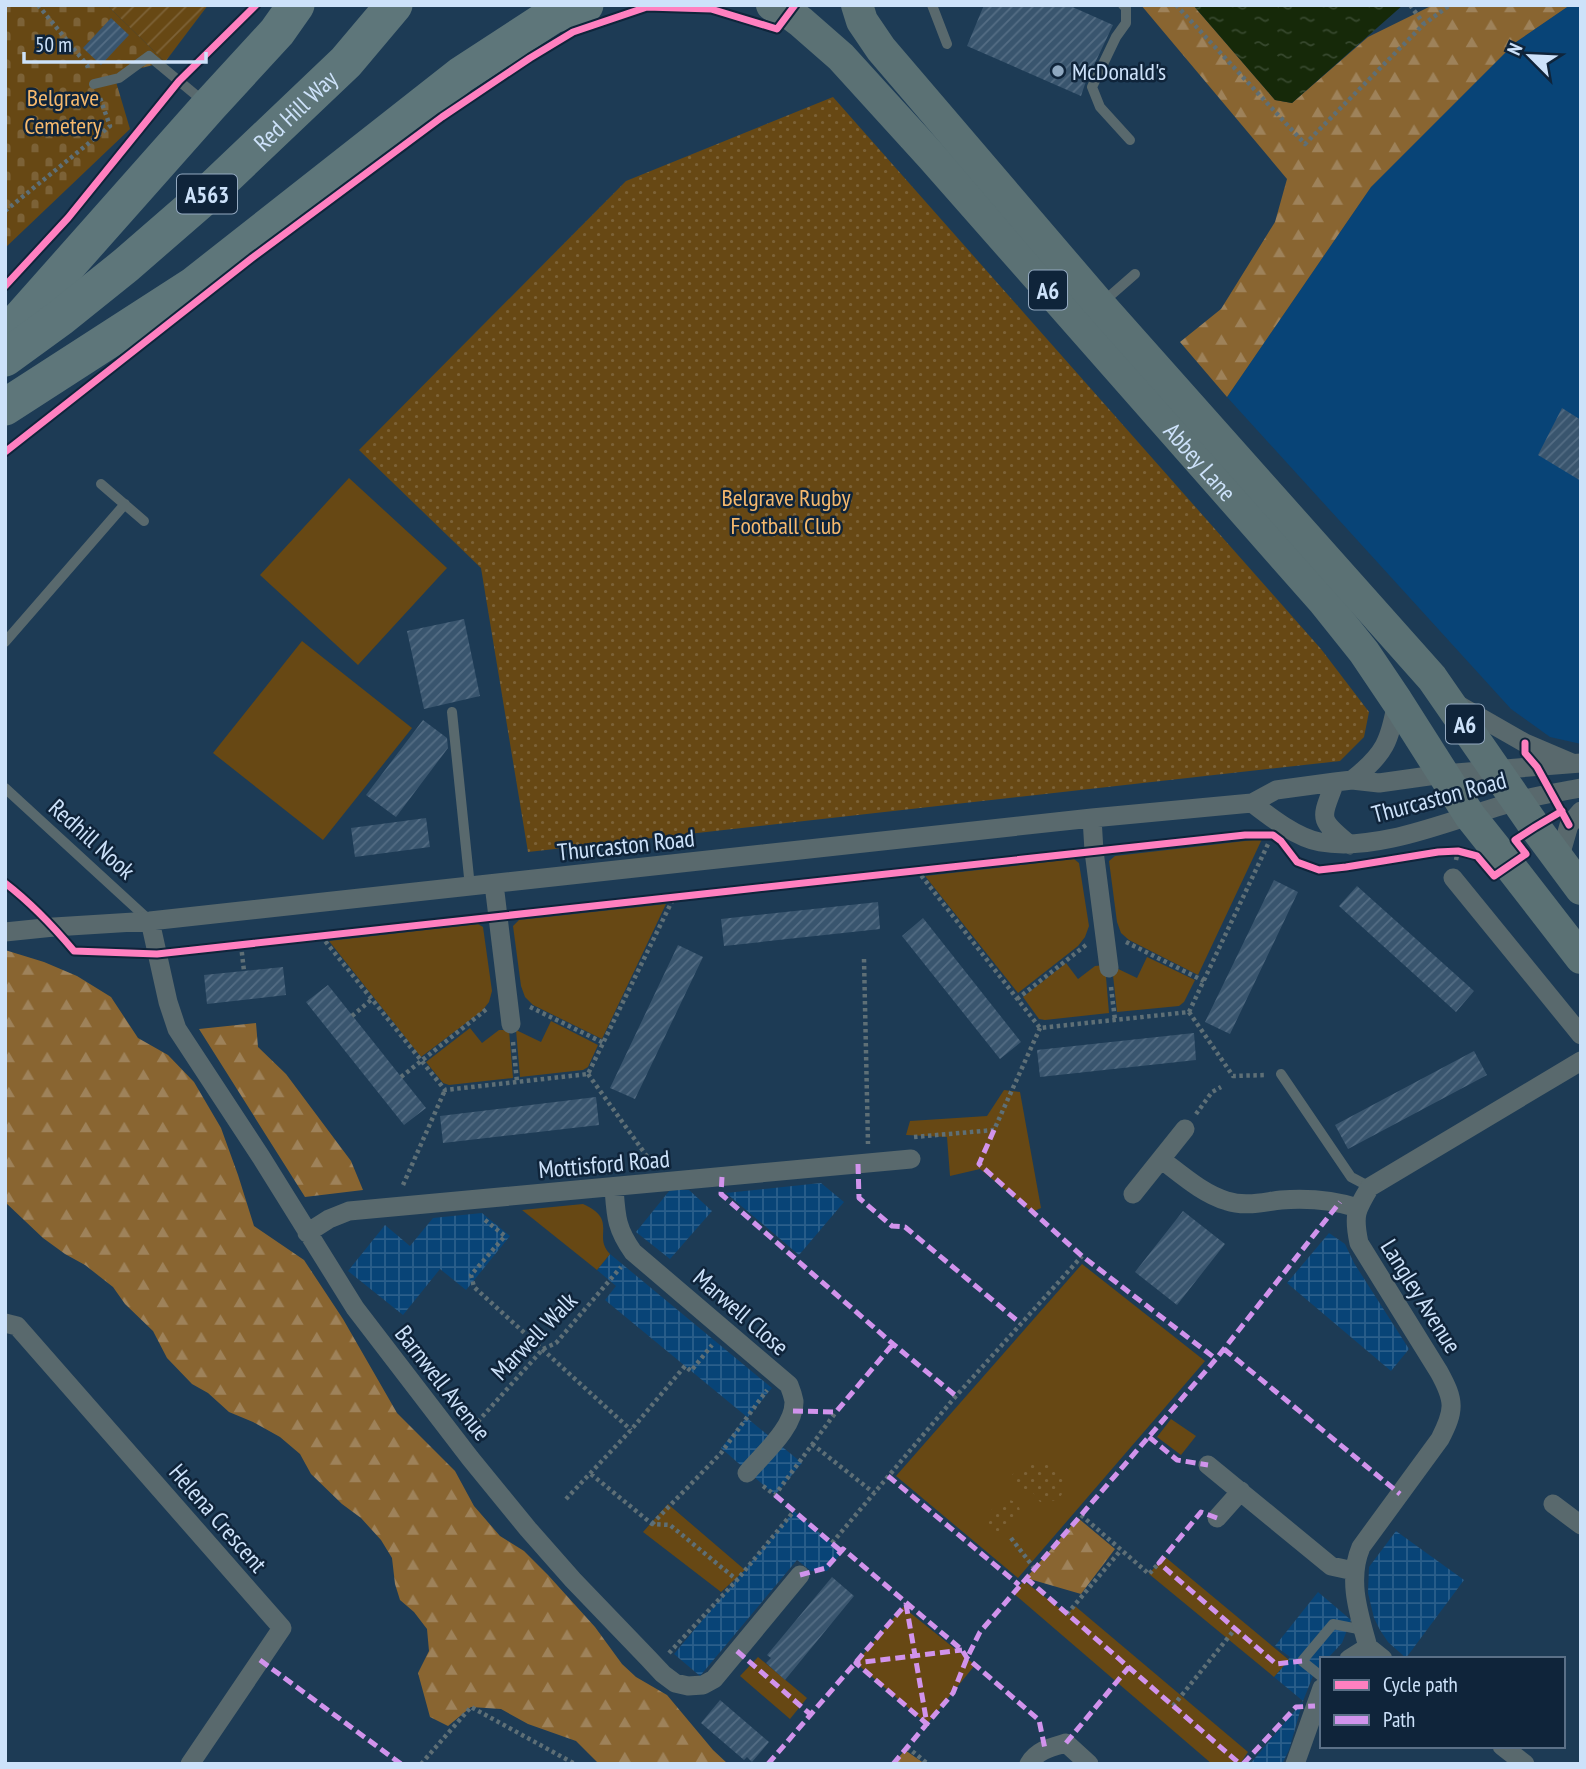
<svg xmlns="http://www.w3.org/2000/svg" width="1586" height="1769" viewBox="0 0 1586 1769" font-family="'PT Sans Narrow',sans-serif">
<defs>
<pattern id="industrial-grid" width="8" height="8" patternUnits="userSpaceOnUse" patternTransform="scale(1.75)"><rect width="8" height="8" fill="#084477"/><path d="M0 4h8M4 0v8" fill="none" stroke="#2b5f8b"/></pattern>
<pattern id="forest-firs" width="22" height="20" patternUnits="userSpaceOnUse" patternTransform="scale(1.75)"><rect width="22" height="20" fill="#896531"/><path d="M5 1l3.5 6h-7zM16 11l3.5 6h-7z" fill="#9e825a"/></pattern>
<pattern id="cemetery-stones" width="16" height="16" patternUnits="userSpaceOnUse" patternTransform="scale(1.75)"><rect width="16" height="16" fill="#674814"/><path d="M2 7V4a2 2 0 0 1 4 0v3zM10 15v-3a2 2 0 0 1 4 0v3z" fill="#7c6237"/></pattern>
<pattern id="park-dots" width="8" height="8" patternUnits="userSpaceOnUse" patternTransform="scale(1.75)"><rect width="8" height="8" fill="#674814"/><path d="M2 2h.1M6 6h.1" fill="none" stroke="#7c6237" stroke-width="1.8" stroke-linecap="round"/></pattern>
<pattern id="garden-furrows" width="10" height="10" patternUnits="userSpaceOnUse" patternTransform="scale(1.75)"><rect width="10" height="10" fill="#674814"/><path d="M-1 1l2-2M0 10L10 0M9 11l2-2" fill="none" stroke="#7c6237"/></pattern>
<pattern id="water-ripples" width="26" height="14" patternUnits="userSpaceOnUse" patternTransform="scale(1.75)"><rect width="26" height="14" fill="#162909"/><path d="M2 4q2-2 4 0t4 0M15 11q2-2 4 0t4 0" fill="none" stroke="#37482e"/></pattern>
<pattern id="building-hatch" width="6" height="6" patternUnits="userSpaceOnUse" patternTransform="scale(1.75)"><rect width="6" height="6" fill="#39556e"/><path d="M-1 1l2-2M0 6l6-6M5 7l2-2" fill="none" stroke="#546d84"/></pattern>
</defs>
<rect width="100%" height="100%" fill="#1d3b55"/>
<path fill="#084477" d="M1570,5H1581V744L1550,737L1511,709L1227,397L1371,187L1516,42Z"/>
<path fill="url(#industrial-grid)" d="M821,1183L844,1202L799,1255L726,1193Z
M670,1190H689L712,1211L670,1259L636,1232Z
M482,1213L510,1236L466,1290L440,1269L403,1315L348,1271L385,1225L410,1246L433,1218Z
M1329,1233L1345,1244L1354,1263L1409,1349L1391,1371L1287,1283Z
M610,1254L772,1388L747,1418L802,1463L775,1495L721,1448L747,1417L605,1300L616,1286L597,1270Z
M794,1511L842,1552L827,1571H811L797,1560L700,1676L674,1654Z
M1396,1531L1464,1580L1406,1658L1388,1642L1380,1630L1374,1618L1368,1593L1369,1567Z
M1318,1592L1351,1620L1342,1643L1327,1659H1322V1663L1313,1676L1303,1701L1289,1750L1282,1764H1250L1303,1701L1274,1677L1290,1657L1275,1646Z"/>
<path fill="#674814" d="M349,478L447,568L358,665L260,575Z
M302,641L412,728L323,840L213,753Z
M1262,839L1198,975L1129,940L1121,933L1117,922L1109,861L1115,856Z
M1074,859L1079,863L1089,926L1085,937L1078,946L1018,993L925,876Z
M666,904L602,1039L533,1005L525,997L521,986L513,926L519,920Z
M478,924L483,927L492,991L489,1002L482,1011L421,1057L329,941Z
M1147,957L1195,980L1184,1002L1179,1006L1117,1012L1112,966L1137,978Z
M1066,963L1078,979L1095,966L1105,965L1109,1013L1045,1020L1039,1019L1023,997Z
M551,1021L598,1045L588,1067L583,1070L520,1077L516,1030L541,1042Z
M470,1028L482,1043L499,1030H509L513,1078L449,1085L443,1083L426,1062Z
M1004,1090L1020,1092L1041,1208L1032,1212L980,1169L950,1176L947,1137L906,1135L910,1121L987,1116Z
M583,1204C619,1220 592,1236 610,1254L597,1270L522,1210Z
M1082,1264L1205,1361L1018,1578L896,1476Z
M1171,1419L1196,1436L1181,1455L1157,1437Z
M668,1504L745,1570L721,1592L643,1532Z
M1164,1556L1289,1660L1274,1677L1149,1574Z
M1024,1581L1067,1614L1075,1606L1248,1752L1240,1764H1212L1013,1593Z
M903,1607L975,1665L927,1724L856,1663Z
M758,1657L807,1698L790,1719L740,1676Z"/>
<path fill="url(#forest-firs)" d="M1141,5H1193L1275,100L1292,103L1368,37L1433,5H1570L1516,42L1371,187L1227,397L1180,342L1221,309L1275,222L1287,179Z
M5,950L44,962L77,976L111,997L138,1038L168,1055L194,1082L221,1128L238,1175L254,1226L304,1260L343,1319L397,1413L455,1471L474,1506L500,1536L524,1551L548,1575L595,1627L622,1664L636,1677L667,1695L713,1750L728,1764H599L576,1741L528,1724L501,1709L471,1707L448,1726L430,1717L418,1673L429,1651L427,1629L414,1612L400,1600L395,1584L392,1558L381,1540L361,1518L342,1504L311,1474L300,1454L280,1437L253,1422L229,1412L208,1393L192,1384L167,1358L153,1331L125,1304L113,1287L85,1265L65,1254L43,1238L5,1202Z
M256,1023L258,1047L286,1074L351,1161L363,1190L305,1197L199,1029Z
M1078,1518L1115,1549L1081,1594L1026,1578Z
M905,1750L925,1764H893Z"/>
<path fill="url(#cemetery-stones)" d="M5,5H107L165,62L114,75L130,129L5,248Z"/>
<path fill="url(#park-dots)" d="M833,97L1321,649L1369,712L1364,737L1340,761L528,852L481,568L359,450L626,181Z
M1032,1462C1069,1462 1077,1505 1040,1502C1037,1499 1036,1496 1033,1493C1028,1489 1022,1490 1017,1488C998,1479 1023,1465 1032,1462Z
M1010,1500C1033,1508 1011,1534 996,1533C993,1533 989,1530 987,1527C980,1514 1000,1502 1010,1500Z"/>
<path fill="url(#garden-furrows)" d="M107,5H208L165,62Z"/>
<path fill="url(#water-ripples)" d="M1193,5H1403L1292,103L1275,100Z"/>
<path fill="url(#building-hatch)" d="M984,5H1068L1113,25L1085,84L1081,96L967,46Z
M111,18L129,35L101,65L83,48Z
M1562,408L1581,420V481L1538,455Z
M464,619L480,696L424,709L407,631Z
M423,720L447,738L448,748L396,817L366,795Z
M426,818L430,847L355,857L351,828Z
M1274,880L1298,892L1230,1034L1205,1022Z
M1357,886L1474,991L1456,1012L1339,906Z
M878,902L880,929L724,946L721,919Z
M923,918L1021,1042L1000,1059L902,936Z
M678,945L703,957L635,1099L610,1088Z
M283,967L286,995L207,1004L204,975Z
M328,985L426,1108L404,1125L306,1002Z
M1194,1033L1196,1060L1040,1077L1037,1050Z
M1474,1051L1487,1075L1348,1149L1335,1125Z
M596,1097L599,1125L443,1143L440,1116Z
M1183,1211L1225,1244L1177,1305L1135,1272Z
M832,1577L854,1596L785,1680L766,1663L771,1658L767,1655Z
M720,1700L769,1742L752,1762L747,1757L744,1760L701,1723Z"/>
<g fill="none" stroke-linecap="round" stroke-linejoin="round">
<path stroke="#5e6f76" stroke-width="4.5" stroke-dasharray="3.5 3.5" stroke-linecap="butt" d="M38,5L87,65L89,71
M1176,5L1305,144L1424,24L1450,5
M1410,5L1424,24
M5,211L110,126L100,98
M1456,860L1458,851
M917,870L1040,1028L1189,1012L1269,842
M321,936L445,1090L588,1074L673,899
M1126,942L1204,981
M241,945L244,971
M864,959L868,1144
M1111,987L1115,1020
M1017,999L1086,945
M530,1007L604,1043
M1189,1012L1233,1076L1267,1075
M352,1016L372,999
M513,1042L517,1082
M588,1074L651,1162
M401,1077L488,1008
M1196,1114L1212,1092L1221,1087
M914,1137L994,1130L1040,1028
M403,1185L445,1090
M485,1220L505,1236L471,1275L474,1287L631,1430
M473,1427L543,1349L556,1343L621,1267
M812,1444L874,1493
M591,1474L652,1524L670,1525L737,1580
M763,1486L775,1495L836,1412
M566,1499L631,1430L685,1366L691,1371L712,1345
M1081,1515L1149,1574L1159,1563
M652,1524L721,1453L767,1390
M1011,1538L1034,1568
M832,1543L956,1396L1082,1256
M1067,1614L1121,1550
M669,1653L737,1580L794,1511
M1173,1706L1235,1629
M907,1747L928,1764
M421,1764L471,1707L575,1764"/>
<path stroke="#59696d" stroke-width="10" d="M932,5L947,44
M1123,5L1126,7V23L1116,37L1092,87L1100,107L1130,140
M94,84L119,78L149,56L203,101
M1103,302L1135,274
M101,484L144,521
M5,642L125,504
M452,712L470,887
M5,788L150,921
M1281,1074L1351,1177L1370,1187
M1322,1677L1302,1661L1333,1624L1363,1630"/>
<path stroke="#59696d" stroke-width="19" d="M1455,703L1525,743L1572,763
M1352,780C1385,754 1390,741 1397,701
M1335,782C1321,820 1317,818 1350,845
M1252,803C1270,817 1297,838 1320,842C1381,853 1459,816 1518,801C1538,795 1560,792 1581,788
M1092,818L1094,851L1109,968
M1559,860L1569,825L1581,811
M1453,878L1581,1035
M494,884L511,1024
M150,921L168,1002L177,1029L261,1157L355,1308L470,1458L528,1529L573,1580L648,1658L663,1674L675,1683L688,1686L703,1685L714,1679L800,1575
M5,932L54,927L150,921L1092,818L1241,804L1252,803L1276,790L1335,782L1352,780L1379,783L1443,774L1581,763
M1162,1160C1182,1175 1203,1194 1227,1201C1245,1207 1263,1202 1281,1200C1307,1198 1333,1200 1358,1208
M614,1188C616,1216 616,1228 633,1252L789,1385C791,1390 793,1396 794,1401C795,1427 763,1454 747,1473
M1133,1194L1185,1129
M307,1233L329,1219L349,1211L911,1159
M5,1323L17,1326L282,1628L190,1764
M1208,1465L1331,1566L1354,1571
M1553,1504L1581,1525
M1217,1518L1241,1491
M1368,1647C1359,1614 1347,1580 1361,1547L1440,1439C1455,1410 1455,1401 1439,1372L1359,1243C1353,1215 1356,1210 1370,1187L1581,1061
M1368,1647L1383,1659
M1349,1659L1368,1647
M1502,1746L1525,1764
M1029,1764C1037,1750 1052,1747 1066,1743L1089,1764
M1295,1764L1322,1688"/>
<g stroke="#5b7174" stroke-width="32">
<path id="s1" d="M772,5L789,13L801,22L841,57L932,157L1324,602L1364,652L1397,701L1470,816L1509,865L1581,958"/>
<path d="M857,5L862,21L881,49L1100,305L1432,678L1535,827L1581,889"/>
</g>
<g stroke="#5e767a" stroke-width="37">
<path d="M5,336L209,106L277,32L296,5"/>
<path id="s2" d="M5,358L60,318L126,265L202,199L346,62L394,5"/>
<path d="M5,407L194,285L461,75L553,15L585,5"/>
</g>
<path stroke="#d193ec" stroke-width="5" stroke-dasharray="10 5" stroke-linecap="butt" d="M994,1130L979,1164L1082,1256L1216,1359
M858,1164L859,1198L892,1226L905,1227L1020,1323
M722,1177L721,1194L893,1344L956,1396
M1224,1349L1400,1494
M793,1411L836,1412L893,1344
M1149,1437L1177,1460L1208,1465
M888,1476L1019,1585
M775,1495L841,1551
M1217,1518L1201,1512L1159,1563L1276,1664L1302,1661
M800,1575L826,1568L843,1549L962,1650L967,1658L1039,1720L1045,1749
M1026,1578L1240,1764
M906,1604L927,1724L856,1663L962,1650
M737,1651L810,1714
M260,1660L401,1764
M1066,1743L1129,1667
M768,1764L906,1604
M893,1764L953,1693L967,1658L980,1632L1216,1359L1340,1202
M1243,1764L1296,1707L1315,1706"/>
<g stroke="#0f243a" stroke-width="11">
<path id="cycleway" d="M5,286L68,218L179,81L256,5
M5,452L252,258L442,117L530,58L573,32L647,7L711,9L777,29L795,5
M1525,743V753L1537,767L1569,825
M5,883C31,903 53,926 74,951L157,954C520,914 882,874 1245,835H1273L1281,841L1297,862L1319,870L1346,867L1438,852L1458,851L1477,856L1494,876L1526,854L1515,840L1535,827L1562,811"/>
</g>
<use href="#cycleway" stroke="#ff80c0" stroke-width="7"/>
</g>
<circle fill="#8fa8c0" stroke="#0f243a" stroke-width="2.5" cx="1058" cy="71" r="7"/>
<g text-anchor="middle" dominant-baseline="central" stroke-width="5" stroke-linejoin="round" paint-order="stroke">
<g fill="#0f243a" stroke="#94a9c0" stroke-width="2">
<rect x="177" y="174.5" width="60" height="39" rx="5"/>
<rect x="1029" y="270.5" width="38" height="39" rx="5"/>
<rect x="1446" y="704.5" width="38" height="39" rx="5"/>
</g>
<g font-size="23" font-weight="bold" fill="#cde2fa">
<text x="207" y="194">A563</text>
<text x="1048" y="290">A6</text>
<text x="1465" y="724">A6</text>
</g>
<g font-size="24" fill="#cde2fa" stroke="#0f243a" text-anchor="start">
<text x="1072" y="71">McDonald's</text>
</g>
<g font-size="24" fill="#f6b96d" stroke="#0f243a">
<text x="63" y="97">Belgrave<tspan x="63" dy="28">Cemetery</tspan></text>
<text x="786" y="497">Belgrave Rugby<tspan x="786" dy="28">Football Club</tspan></text>
</g>
<g font-size="24" fill="#cde2fa" stroke="#0f243a">
<text stroke="none"><textPath href="#s2" startOffset="382">Red Hill Way</textPath></text>
<text stroke="none"><textPath href="#s1" startOffset="628">Abbey Lane</textPath></text>
<text transform="translate(1439 797) rotate(-15)">Thurcaston Road</text>
<text transform="translate(92 839) rotate(42)">Redhill Nook</text>
<text transform="translate(626 845) rotate(-6)">Thurcaston Road</text>
<text transform="translate(604 1164) rotate(-5)">Mottisford Road</text>
<text transform="translate(1421 1296) rotate(58)">Langley Avenue</text>
<text transform="translate(741 1312) rotate(41)">Marwell Close</text>
<text transform="translate(534 1336) rotate(-46)">Marwell Walk</text>
<text transform="translate(443 1383) rotate(52)">Barnwell Avenue</text>
<text transform="translate(218 1518) rotate(49)">Helena Crescent</text>
</g>
</g>
<rect width="1586" height="1769" fill="none" stroke="#cde2fa" stroke-width="14"/>
<rect x="1320" y="1657" width="245" height="91" fill="#0f243a" stroke="#5b7087" stroke-width="2"/>
<rect x="1334" y="1680" width="35" height="10" fill="#ff80c0" stroke="#5b7087" stroke-width="2"/>
<text x="1383" y="1692" font-size="21" fill="#cde2fa">Cycle path</text>
<rect x="1334" y="1715" width="35" height="10" fill="#d193ec" stroke="#5b7087" stroke-width="2"/>
<text x="1383" y="1727" font-size="21" fill="#cde2fa">Path</text>
<g transform="translate(1530 56) rotate(294)" stroke="#0f243a" stroke-width="5" paint-order="stroke">
<path d="M0-5L12 26L0 18L-12 26Z" fill="#cde2fa"/>
<text y="-10" font-size="19" font-weight="bold" text-anchor="middle" fill="#cde2fa">N</text>
</g>
<path d="M24 52v10h182v-10" fill="none" stroke="#cde2fa" stroke-width="3.5"/>
<text x="35" y="52" font-size="21" fill="#cde2fa" stroke="#0f243a" stroke-width="5" paint-order="stroke">50 m</text>
</svg>
